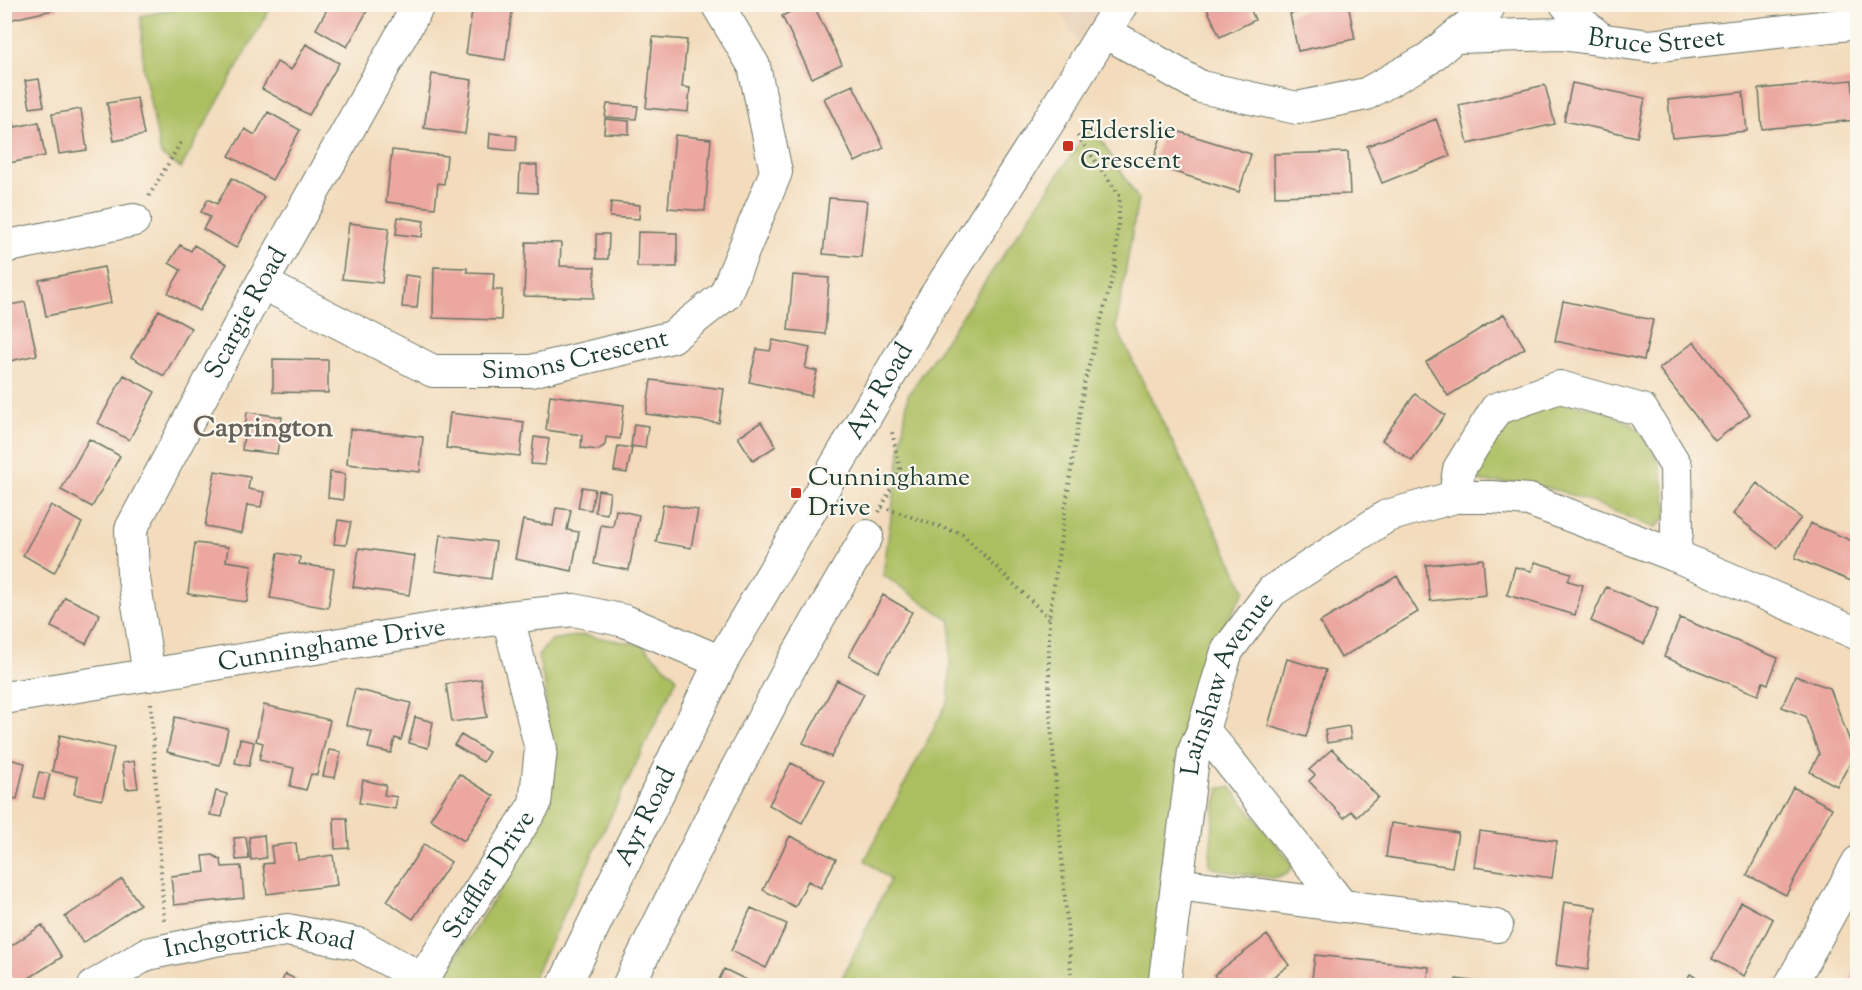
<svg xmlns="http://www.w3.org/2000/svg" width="1862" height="990" viewBox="0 0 1862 990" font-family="'Sorts Mill Goudy',serif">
<rect width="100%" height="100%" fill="#fbf7ec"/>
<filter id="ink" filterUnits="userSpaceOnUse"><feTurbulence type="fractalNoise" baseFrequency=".0167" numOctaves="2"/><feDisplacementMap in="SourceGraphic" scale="12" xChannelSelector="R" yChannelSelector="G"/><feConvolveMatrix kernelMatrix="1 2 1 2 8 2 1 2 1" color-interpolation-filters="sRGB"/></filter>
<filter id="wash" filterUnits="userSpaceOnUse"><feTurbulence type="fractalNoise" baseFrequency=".008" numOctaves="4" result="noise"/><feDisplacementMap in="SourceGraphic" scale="24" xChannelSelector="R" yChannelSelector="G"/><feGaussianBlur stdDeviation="1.35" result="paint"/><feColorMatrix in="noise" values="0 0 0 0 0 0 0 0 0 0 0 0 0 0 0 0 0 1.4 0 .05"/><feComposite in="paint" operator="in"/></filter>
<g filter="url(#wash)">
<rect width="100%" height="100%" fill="#f3dbbc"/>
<path fill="#e8cfb7" d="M1057,5H1102L1078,43Z"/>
<path fill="#acbe61" stroke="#667e4a" stroke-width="1.5" d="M181,5H272L181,168L161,155L143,67L141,16L179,8Z
M1092,125L1138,199L1116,327L1245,590L1214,645L1151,985L838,986L890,880L865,860L949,699L951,621L883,575L908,395Z
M1553,402L1601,409L1631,424L1641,432L1660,464L1668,515L1655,528C1612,511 1567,488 1519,483C1507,482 1494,483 1482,482L1479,480L1477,467L1502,425L1520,413Z
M583,635L642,645L677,678L530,985L437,986L515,867L548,778L545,686L538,656L551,640Z
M1230,787L1293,865L1287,874L1273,878L1223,871L1209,865L1214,814L1220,788Z"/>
<g id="blocks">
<path fill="#eba7a0" d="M4,4H57L58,9L4,21Z
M330,4H371L347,47L316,29Z
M473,4L513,6L505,60L466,54Z
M806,4H813L842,64L812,78L782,16Z
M1205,4H1248L1255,20L1220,37Z
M1335,4H1348L1355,39L1298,51L1290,14Z
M653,37L687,40L682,87L690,88L688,112L646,108Z
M306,44L339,63L309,115L262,89L277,62L291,70Z
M432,74L472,80L465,134L424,128Z
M39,79L44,106L30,108L25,81Z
M1852,80L1856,120L1762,129L1759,89Z
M1572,83L1645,98L1637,137L1564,121Z
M853,85L884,148L855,162L824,98Z
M1545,85L1555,124L1468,144L1459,105Z
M1743,92L1747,131L1672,138L1668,100Z
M137,98L144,135L114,141L107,103Z
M607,104L638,106L636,119L605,117Z
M81,109L87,150L59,154L52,114Z
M268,112L300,130L272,180L229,156L245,129L255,135Z
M12,114L15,127L39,122L45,156L4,164V115Z
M605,119L629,121V134L604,133Z
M1436,119L1450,156L1382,183L1367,146Z
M1164,127L1251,154L1239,192L1152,165Z
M490,133L517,136L516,151L489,148Z
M675,135L711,139L705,211L668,208Z
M392,150L447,156L444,184L438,183L435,208L386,202Z
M1348,152L1350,194L1275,196L1274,154Z
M520,165H537V193L519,192Z
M232,178L264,197L236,248L203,229L210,217L201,212L208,199L217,204Z
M829,198L867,201L861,257L823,254Z
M611,202L640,205L639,219L610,217Z
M398,217L424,221L422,237L396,234Z
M349,223L389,228L382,283L342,279Z
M638,232L677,233V267H637Z
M596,234H609L608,259H596Z
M526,242L561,243L560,266L595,267L594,298L524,296Z
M180,245L191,251L194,245L227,264L199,311L168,293L181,270L169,263Z
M104,267L111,303L46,316L39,280Z
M434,267L467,268V272L494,273L493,290H502L501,320L433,318Z
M405,275L420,277L417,308L402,307Z
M793,275L829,278L825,334L788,330Z
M1563,301L1653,320L1644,360L1555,341Z
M25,302L37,355L10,361L7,346H4V306Z
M159,310L191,328L164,376L131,357Z
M1504,314L1525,348L1448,396L1426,362Z
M773,340L810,348L805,368L817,371L811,396L749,382L757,349L770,351Z
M1694,342L1750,414L1715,441L1659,369Z
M273,359L328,360V393L273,392Z
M124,375L155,392L129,440L98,423Z
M651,380L724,389L719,423L646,414Z
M1415,394L1445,415L1412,461L1382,440Z
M550,395L624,405L620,439L606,437L605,445L598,450L581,448L582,435L546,430Z
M247,412L282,417L277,454L242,450Z
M450,413L524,422L520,456L446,448Z
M761,422L776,446L753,461L738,437Z
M634,424L648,426L645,448L631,446Z
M350,429L423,437L420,472L347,464Z
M534,437L549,439L545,465L531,464Z
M89,439L120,456L92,507L61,490Z
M618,446L632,448L627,473L614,471Z
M215,471L250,477L248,489L264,492L261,507L247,505L242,533L205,526Z
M330,472L345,474L343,500L328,498Z
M1757,483L1801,518L1777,548L1733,514Z
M582,487L595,489L591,510L578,508Z
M598,490L610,492L607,514L595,512Z
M663,504L698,510L691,548L656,542Z
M51,505L82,523L54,573L23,555Z
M556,508L571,510L567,530L579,532L572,571L515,559L523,520L553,526Z
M616,510L639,515L629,570L594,564L601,525L613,527Z
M338,520L351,522L346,545L334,544Z
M1810,523L1857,543V565L1851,581L1795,558Z
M440,535L496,542L491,579L435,571Z
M195,543L228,547L226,561L252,565L247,602L188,594Z
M359,548L415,556L409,595L353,587Z
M278,553L300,557L299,564L334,569L328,608L270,598Z
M1483,559L1486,595L1430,601L1426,565Z
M1535,562L1571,573L1568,581L1583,585L1575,615L1507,595L1515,567L1532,571Z
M1397,576L1418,612L1341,658L1320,622Z
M1606,587L1658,609L1644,644L1591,621Z
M883,595L912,612L878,672L849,656Z
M65,597L100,614L86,644L51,627Z
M1680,618L1778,658L1768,684L1763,682L1758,695L1664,657Z
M1287,659L1326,670L1306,737L1268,726Z
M1795,676L1830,688L1855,755L1837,786L1810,772L1819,754L1805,716L1782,707Z
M481,679L487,717L452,722L446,684Z
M837,680L864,694L831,757L803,743Z
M355,689L411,703L401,740L395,738L391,753L368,748L372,732L346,725Z
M264,705L330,720L317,775L311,774L306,790L290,786L294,768L259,760L263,743L256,741Z
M175,717L228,729L220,765L167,752Z
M415,717L433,722L428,748L409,743Z
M1349,726L1351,739L1327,743L1325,730Z
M60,735L114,748L102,800L74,794L78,777L52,771Z
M461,735L489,752L483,762L454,745Z
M240,739L254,742L249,766L235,763Z
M1332,749L1378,797L1357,817L1351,811L1344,818L1309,781L1315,775L1309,770Z
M329,750L341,752L335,778L323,776Z
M4,758L25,763L17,799L4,797Z
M134,761L138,788L126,789L122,763Z
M791,763L825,780L802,823L769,805Z
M39,772L50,774L44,799L33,797Z
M459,774L494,796L464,841L430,819Z
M363,780L386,785L384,795L397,797L395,809L359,803Z
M1793,787L1832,808L1786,895L1747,875Z
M216,791L227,794L222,817L210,815Z
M334,818H347L349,848L335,849Z
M1391,823L1458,833L1452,867L1386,857Z
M1479,831L1557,841L1552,878L1474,867Z
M264,835L266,858L251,860L249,837Z
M790,836L836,859L821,888L808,881L795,907L763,890Z
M246,837L249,859L236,860L234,838Z
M296,843L298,860L333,855L337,885L267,894L263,864L273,863L271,846Z
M424,844L451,862L413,919L387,901Z
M213,855L221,860L222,867L241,866L244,898L174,905L171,876L205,872L203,856Z
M122,879L140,904L83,943L65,917Z
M1564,902L1596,907L1588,970L1556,965Z
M1741,902L1773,919L1744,976L1712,959Z
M751,908L787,924L766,968L731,951Z
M42,925L62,957L17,986L4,966V951Z
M1267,935L1289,965L1261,986H1222L1214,975Z
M1315,955L1429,967L1427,986H1311Z
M1857,966V986H1848Z
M724,969L759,986H716Z
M285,974L299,981L296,986H280Z
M1690,974L1710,986H1684Z
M1456,979L1495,984V986H1455Z"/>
</g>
</g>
<g filter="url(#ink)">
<use href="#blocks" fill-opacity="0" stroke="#697464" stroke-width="1.5"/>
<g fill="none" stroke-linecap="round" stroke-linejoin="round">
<g stroke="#697464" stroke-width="34">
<g id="minor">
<path d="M1566,4L1582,23L1601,39"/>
<path d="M1104,31L1201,87L1297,108L1366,94L1428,59L1487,10L1490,4"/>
<path id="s1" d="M1456,37L1561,34L1650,46L1858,23"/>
<path d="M4,247L134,220"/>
<path id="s2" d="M262,283L433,371H531L672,337L725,295L776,172L754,66L717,4"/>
<path d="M1455,497L1459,469L1496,409L1560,387L1642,410L1676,466L1677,532L1674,555"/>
<path id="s3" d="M149,675L133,572L131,529L262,283L419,4"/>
<path id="s4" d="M4,698L508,617L574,610L625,621L721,662"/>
<path d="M1203,730L1222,752L1342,906"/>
<path d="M1177,884L1497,926"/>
<path id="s5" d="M94,986L147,954L215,940L287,930L359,944L422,979"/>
<path id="s6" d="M418,986L535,804L541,749L508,617"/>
<path d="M628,986L720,800L793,662L867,536"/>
<path id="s7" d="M1164,986L1194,751L1203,730L1227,651L1272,591L1387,516L1455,497H1491L1529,500L1674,555L1858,634"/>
<path d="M1790,986L1858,862"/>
</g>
</g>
<g stroke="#697464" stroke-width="35">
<g id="secondary">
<path id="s8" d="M564,986L721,662L934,299L1057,108L1121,4"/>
</g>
</g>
<path stroke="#697464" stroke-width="4" stroke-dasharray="1.5 4.5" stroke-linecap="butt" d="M149,196L181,142
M882,507L900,469L892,432
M879,512L882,507L962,534L1049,618
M151,703L164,920
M1072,986L1049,700V618L1084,384L1115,268L1120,196L1077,135"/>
<use href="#minor" stroke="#fff" stroke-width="32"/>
<use href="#secondary" stroke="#fff" stroke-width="33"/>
</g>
</g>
<g fill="#c8321e" stroke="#fbf7ec" stroke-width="2">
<rect x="1062" y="140" width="12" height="12" rx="3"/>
<rect x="790" y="487" width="12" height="12" rx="3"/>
</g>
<g text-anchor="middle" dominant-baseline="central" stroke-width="4.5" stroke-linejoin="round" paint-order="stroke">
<g font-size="26" fill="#1f3d34" stroke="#fbf7ec">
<text stroke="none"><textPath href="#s1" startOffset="201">Bruce Street</textPath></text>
<text stroke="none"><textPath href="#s3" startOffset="392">Scargie Road</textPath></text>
<text stroke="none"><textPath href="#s2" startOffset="336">Simons Crescent</textPath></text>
<text stroke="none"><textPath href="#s8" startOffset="674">Ayr Road</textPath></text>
<text stroke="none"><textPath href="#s4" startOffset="332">Cunninghame Drive</textPath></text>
<text stroke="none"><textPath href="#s7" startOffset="312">Lainshaw Avenue</textPath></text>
<text stroke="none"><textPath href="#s8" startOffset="188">Ayr Road</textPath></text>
<text stroke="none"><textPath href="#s6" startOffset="132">Stafflar Drive</textPath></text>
<text stroke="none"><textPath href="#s5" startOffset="176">Inchgotrick Road</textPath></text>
</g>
<g font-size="26" fill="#1f3d34" stroke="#fbf7ec" text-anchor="start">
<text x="1080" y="131">Elderslie<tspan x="1080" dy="30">Crescent</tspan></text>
<text x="808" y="478">Cunninghame<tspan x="808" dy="30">Drive</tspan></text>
</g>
<g font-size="28" font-weight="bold" fill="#66625a" stroke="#fbf7ec">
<text x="263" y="429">Caprington</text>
</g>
</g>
<rect width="1862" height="990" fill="none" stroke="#fbf7ec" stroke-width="24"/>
</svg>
